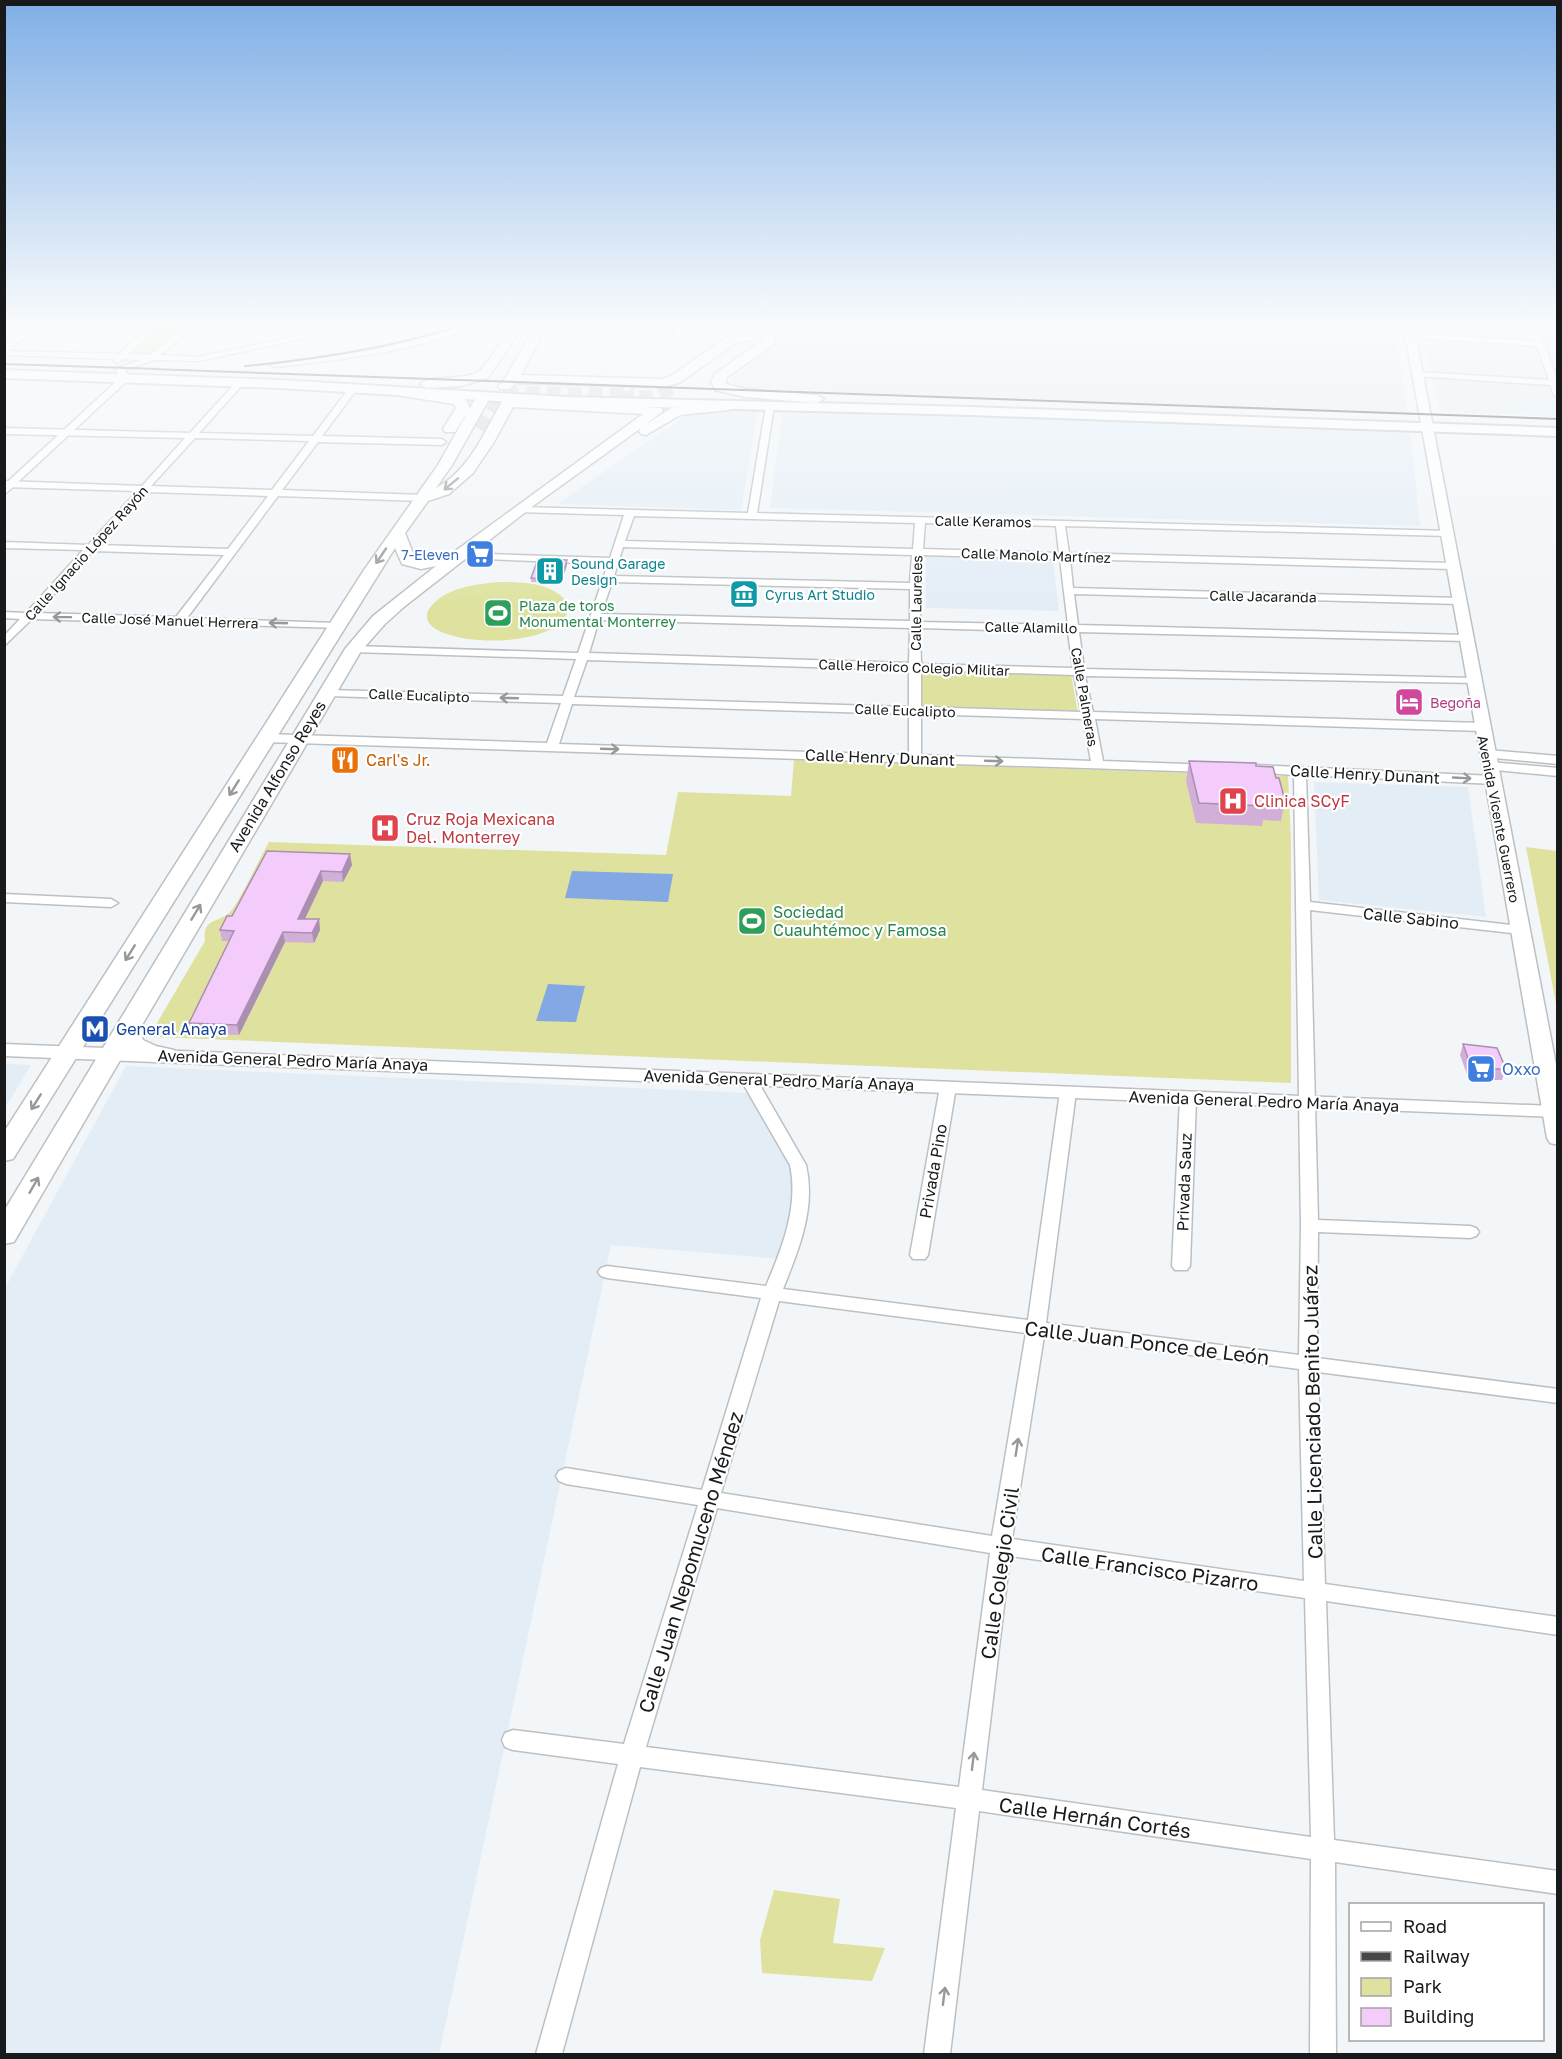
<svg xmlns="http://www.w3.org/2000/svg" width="1562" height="2059" viewBox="0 0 1562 2059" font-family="'Golos Text',sans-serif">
<rect width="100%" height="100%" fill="#f2f6f9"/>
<path fill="#e3edf6" d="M800,323H1113L1225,329L1394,323L1407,413L740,388L730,381Z
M1421,323H1557V416L1440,412Z
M783,409L1410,429L1420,526L770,508Z
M758,410L741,510L557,504L690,413Z
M926,556L1053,559L1059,611L926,608Z
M1314,782L1468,787L1486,917L1319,900Z
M5,1064L31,1065L5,1108L4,1064Z
M126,1066L747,1093L799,1175L781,1259L611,1245L439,2054H5V1288Z"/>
<path fill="#dee29e" d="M160,327L183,328L155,354L132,353Z
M499,582C519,582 549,582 564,599C570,605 569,613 564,619C533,656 394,642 434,603C450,587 477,584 499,582Z
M920,668L1071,674L1078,713L918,708Z
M794,760L1288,776L1291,840V1083L155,1037L150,1035L205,941C202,918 217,924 230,912C238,905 261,855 269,842L666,855L678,792L791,796Z
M1526,847L1557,851V1009Z
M774,1890L840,1899L833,1943L885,1948L872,1981L762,1973L760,1940Z"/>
<path fill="#83a8e3" d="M572,871L673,874L668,902L565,898Z
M548,984L585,986L576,1022L536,1021Z"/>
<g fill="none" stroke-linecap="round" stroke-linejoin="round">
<path stroke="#d1d5d8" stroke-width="14" stroke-dasharray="14 7" stroke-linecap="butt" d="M618,398L654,397L676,386
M481,430L499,401L512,393L634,395"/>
<g stroke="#bdc0c3" stroke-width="3">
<path id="minor" d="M33,323H42L8,351L119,354L149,326L115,323L441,329L444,332L470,323H482C471,330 456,334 443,338C388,354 331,361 274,367L270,365L378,349L441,333L337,331L199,361L153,360L120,372L116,370L117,368L142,360L124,359L117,363L113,361L115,359L4,355V346ZM157,326L185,327L150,355L128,354ZM194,327L325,330L199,357L160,355Z
M562,323H613L609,325H566Z
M677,323H685L681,335L677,337L673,335Z
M1529,323H1537L1558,382V397L1554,395L1550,385L1417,376L1413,374L1417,372L1549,380L1537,346L1410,337L1406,335L1410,333L1535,341Z
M237,381L244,383L199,433L313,436L350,387H353L357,389L322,436L442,439L446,442L442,445L318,442L282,490L422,495L427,498L422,501L278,496L187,618L336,623L340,624V628L32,619L4,646V636L20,619L4,618V612L26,613L83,550L4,548V542L88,545L137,491L4,487V481L142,486L185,438L4,434V428L190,433ZM195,438L309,441L272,490L151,486ZM147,492L268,496L228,549L98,545ZM93,551L224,555L176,617L37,613Z
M770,403L774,406L757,513L1450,531L1452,533L1447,536L1065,526L1069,553L1452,563L1457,566L1452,569L1070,559L1073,588L1459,598L1464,601L1459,604L1074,594L1078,625L1466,635L1471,638L1466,641L1079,632L1084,669L1473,678L1477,679V683L1085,676L1093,712L1482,723L1488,727L1482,731L1095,719L1103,761L1213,765L1215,768L1209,772L265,742L259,738L265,734L547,743L561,703L328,696L322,693L328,690L563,696L576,659L354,652L348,649L354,646L578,653L608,564L460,558L456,557V553L610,558L624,515L517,512V508L520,507L748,513L766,406ZM634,516L915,523L913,549L625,541ZM925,523L1056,526L1059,553L923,549ZM623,547L912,555L910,583L614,576ZM922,555L1060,559L1068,625L920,622ZM612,582L910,589V621L601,614ZM599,620L910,628L909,663L589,653ZM920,628L1068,632L1073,668L921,664ZM587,660L909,670V707L574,697ZM921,670L1074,675L1081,712L921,707ZM572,704L909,714V755L559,744ZM921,714L1083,719L1091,761L921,755Z
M1488,750L1558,756V764L1484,757V751Z
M1490,762L1558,768V776L1486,769V763Z
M1254,765L1494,776L1500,780L1494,784L1306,775L1310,902L1520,926L1527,930L1520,934L1310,910L1318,1220L1470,1226L1476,1228L1479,1232L1476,1236L1470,1238L1318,1232L1317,1358L1558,1389V1403L1318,1372L1325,1584L1558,1617V1635L1326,1601L1334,1840L1558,1871V1894L1335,1862L1336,2054H1310L1311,1859L979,1811L950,2054H924L956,1808L640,1767L562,2054H536L618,1764L513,1750L505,1747L502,1740L505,1733L513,1730L624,1744L698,1505L566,1484L559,1481L556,1476L559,1471L566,1468L702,1490L761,1298L607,1278L601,1276L598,1272L601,1268L607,1266L766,1286C782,1248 799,1207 790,1165L741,1080L749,1075L757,1080L806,1165C816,1208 799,1249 783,1289L1028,1320L1060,1092L1068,1087L1076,1092L1046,1323L1299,1355L1301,1226L1294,775L1250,772V766ZM779,1301L1026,1333L992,1536L721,1493ZM1044,1336L1299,1369L1304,1581L1012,1539ZM717,1508L990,1553L959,1787L646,1747ZM1010,1556L1305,1598L1311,1837L982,1790Z
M4,894L111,899L118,903L111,907L4,902Z
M948,1082L956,1087L928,1255L925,1259H913L910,1255L940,1087Z
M1188,1093L1196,1098L1190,1266L1187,1270H1175L1172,1266L1180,1098Z"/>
</g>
<g stroke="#bdc0c3" stroke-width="3">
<path id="tertiary" d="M121,368L124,369L130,378L128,380L4,495V485L120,378L116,371Z
M4,1044L1553,1106L1558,1107V1117L4,1056Z"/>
</g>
<g stroke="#bdc0c3" stroke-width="3">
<path id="secondary" d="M1403,323H1413L1558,1075V1145L1550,1143L1547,1138L1485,780Z"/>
</g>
<g stroke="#bdc0c3" stroke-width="4">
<path id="primary" d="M4,370L279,380L567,397L972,407L1558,428V436L972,415L567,405L279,388L4,378Z"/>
</g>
<g stroke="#bdc0c3" stroke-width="3">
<path id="trunk" d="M513,323H542L545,329L521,375L663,379L671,376L726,338L766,328L770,329L776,341L774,344L726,378V384L745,389L817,395L824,399L817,403L745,397L715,390L711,381L716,373L763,340L762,337L734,344L681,382L664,387L515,383L510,389H500L498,386L506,377L533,329L528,325L521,329L488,378L461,386L427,388L420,384C430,375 461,380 476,373C487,368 505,334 513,323Z
M395,387L441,392L465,398L470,408L455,432H445L443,429L456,408L454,404L390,394L388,391Z
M511,394L516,395L517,399L661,408L663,411L644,426L671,408L729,402L736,406L729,410L680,415L646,435L641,434L639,431L641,428L537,503L405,606L385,624L361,651L142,1025L140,1031L143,1040L156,1046L174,1050L177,1055L174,1060C156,1065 142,1058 126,1050L14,1242L4,1244V1211L345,649L373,616L436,566L421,569L402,564L395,548L13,1159L4,1161V1132L364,570L438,465L474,401L481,397L488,401L452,465L436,488C471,469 485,430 504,398ZM513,407L643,414L454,552L421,559L415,558L405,533L428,501L449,494L473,473L494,442Z"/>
</g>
<use href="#minor" fill="#fff" fill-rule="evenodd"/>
<use href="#tertiary" fill="#fff" fill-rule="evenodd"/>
<use href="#secondary" fill="#fff" fill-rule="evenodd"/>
<use href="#primary" fill="#fff" fill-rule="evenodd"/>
<use href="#trunk" fill="#fff" fill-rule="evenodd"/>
<path stroke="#464749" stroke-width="2" d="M4,364L159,369
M245,366C321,359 396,347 469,323
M152,369L1558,419"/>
</g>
<path fill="#d2afd8" d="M1165,323H1226L1225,329L1165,328Z
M567,560V565L561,583L531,582V578Z
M1189,761L1276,778L1285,801L1281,821L1263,820L1262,826L1196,823L1186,781Z
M267,851L352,865L343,882L323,881L305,919H319L320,930L314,943L285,942L239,1035L192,1033L189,1023L229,941H222L220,930L232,916Z
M1463,1044L1506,1069L1502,1080H1469L1460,1055Z"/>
<path fill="#ab8fb0" d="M567,560V565L561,583V579Z
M350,854L352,865L343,882L342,872Z
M321,871L323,881L300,929L298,919Z
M319,919L320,930L314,943L312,933Z
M283,932L285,942L239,1035L237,1025Z"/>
<path fill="#f4ccfb" stroke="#ab8fb0" stroke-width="1.5" d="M538,559L567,560L561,579L531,578Z
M1189,761L1256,763V766L1273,767L1276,778H1279L1285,801L1264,800L1265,806L1199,803Z
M267,851L350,854L342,872L321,871L298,919H319L312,933L283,932L237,1025L189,1023L234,931L220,930L227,916H232Z
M1463,1044L1497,1048L1506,1069H1472Z"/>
<defs><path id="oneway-shaft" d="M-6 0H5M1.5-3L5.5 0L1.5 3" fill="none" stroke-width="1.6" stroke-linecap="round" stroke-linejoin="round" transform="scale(1.5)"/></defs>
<g stroke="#979898">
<use href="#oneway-shaft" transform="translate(451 484) rotate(141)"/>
<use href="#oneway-shaft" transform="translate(381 556) rotate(124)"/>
<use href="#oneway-shaft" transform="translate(62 617) rotate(-179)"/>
<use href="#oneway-shaft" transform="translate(278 623) rotate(-178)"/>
<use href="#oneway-shaft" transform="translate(509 698) rotate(-178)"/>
<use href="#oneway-shaft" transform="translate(610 749) rotate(2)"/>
<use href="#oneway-shaft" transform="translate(994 761) rotate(2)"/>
<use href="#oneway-shaft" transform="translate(1462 778) rotate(3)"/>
<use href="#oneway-shaft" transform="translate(234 788) rotate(122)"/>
<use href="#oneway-shaft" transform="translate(196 912) rotate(-59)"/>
<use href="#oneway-shaft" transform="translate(130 953) rotate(122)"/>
<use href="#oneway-shaft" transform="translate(36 1102) rotate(122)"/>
<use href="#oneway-shaft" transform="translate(34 1185) rotate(-60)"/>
<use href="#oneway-shaft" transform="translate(1017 1447) rotate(-81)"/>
<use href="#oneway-shaft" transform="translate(973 1761) rotate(-83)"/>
<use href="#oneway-shaft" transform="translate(944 1996) rotate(-83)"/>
</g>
<linearGradient id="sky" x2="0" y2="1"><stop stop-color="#7fafe6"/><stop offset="0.53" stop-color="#f9fbfc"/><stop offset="1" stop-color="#f9fbfc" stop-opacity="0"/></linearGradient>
<rect width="1562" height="612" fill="url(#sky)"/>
<defs>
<g id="supermarket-square" transform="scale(1.5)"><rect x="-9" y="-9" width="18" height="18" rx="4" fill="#3f7fe0" stroke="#fff"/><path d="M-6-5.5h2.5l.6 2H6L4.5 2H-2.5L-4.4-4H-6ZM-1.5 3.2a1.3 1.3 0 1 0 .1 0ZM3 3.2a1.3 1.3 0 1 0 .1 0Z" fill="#fff"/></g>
<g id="building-square" transform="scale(1.5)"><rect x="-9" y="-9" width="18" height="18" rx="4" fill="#0f9aa8" stroke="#fff"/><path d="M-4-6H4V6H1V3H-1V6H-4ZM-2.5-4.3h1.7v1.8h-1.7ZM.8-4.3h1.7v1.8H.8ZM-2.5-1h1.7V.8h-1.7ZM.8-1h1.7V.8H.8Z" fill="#fff"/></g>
<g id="museum-square" transform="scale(1.5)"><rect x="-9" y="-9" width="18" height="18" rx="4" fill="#0f9aa8" stroke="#fff"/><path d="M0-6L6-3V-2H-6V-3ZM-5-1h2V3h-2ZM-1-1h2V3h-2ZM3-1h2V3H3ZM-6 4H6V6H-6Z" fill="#fff"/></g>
<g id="stadium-square" transform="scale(1.5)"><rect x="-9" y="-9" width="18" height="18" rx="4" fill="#2e9e5b" stroke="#fff"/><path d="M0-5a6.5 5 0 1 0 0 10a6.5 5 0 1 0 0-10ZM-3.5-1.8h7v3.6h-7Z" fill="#fff"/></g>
<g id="hotel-square" transform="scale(1.5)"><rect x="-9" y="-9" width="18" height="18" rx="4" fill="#d1479c" stroke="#fff"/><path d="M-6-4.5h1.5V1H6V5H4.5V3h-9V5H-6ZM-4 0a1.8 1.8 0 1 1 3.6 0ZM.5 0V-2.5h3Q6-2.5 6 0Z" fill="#fff"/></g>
<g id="restaurant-square" transform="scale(1.5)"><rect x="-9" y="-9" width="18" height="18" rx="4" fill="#e8710a" stroke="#fff"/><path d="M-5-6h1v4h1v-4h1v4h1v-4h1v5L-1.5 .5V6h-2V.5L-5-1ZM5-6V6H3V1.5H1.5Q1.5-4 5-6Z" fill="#fff"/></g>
<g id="hospital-square" transform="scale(1.5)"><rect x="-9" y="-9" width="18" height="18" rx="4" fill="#e0444e" stroke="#fff"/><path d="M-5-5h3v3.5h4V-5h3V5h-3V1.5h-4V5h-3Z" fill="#fff"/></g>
<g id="metro-square" transform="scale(1.5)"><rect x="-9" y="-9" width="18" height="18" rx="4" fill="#1a4fb4" stroke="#fff"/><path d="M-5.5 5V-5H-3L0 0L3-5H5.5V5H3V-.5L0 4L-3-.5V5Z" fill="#fff"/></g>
</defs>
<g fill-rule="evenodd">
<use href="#supermarket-square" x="480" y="554"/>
<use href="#building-square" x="550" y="571"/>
<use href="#museum-square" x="744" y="594"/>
<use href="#stadium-square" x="498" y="613"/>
<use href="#hotel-square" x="1409" y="702"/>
<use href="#restaurant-square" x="345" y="760"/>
<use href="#hospital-square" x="1233" y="801"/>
<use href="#hospital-square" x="385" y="828"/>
<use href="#stadium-square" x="752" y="921"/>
<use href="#metro-square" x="95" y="1029"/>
<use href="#supermarket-square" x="1481" y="1069"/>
</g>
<g text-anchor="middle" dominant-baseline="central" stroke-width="4.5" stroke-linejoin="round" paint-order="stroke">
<g font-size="14" fill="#18191a" stroke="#fff">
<text transform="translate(983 521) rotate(1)">Calle Keramos</text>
<text transform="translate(86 553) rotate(-48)">Calle Ignacio López Rayón</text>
<text transform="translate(1036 555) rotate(2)">Calle Manolo Martínez</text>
<text transform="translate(1263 596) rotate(1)">Calle Jacaranda</text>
<text transform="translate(916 603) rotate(-89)">Calle Laureles</text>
<text transform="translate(170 620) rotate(2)">Calle José Manuel Herrera</text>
<text transform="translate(1031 627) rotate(1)">Calle Alamillo</text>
<text transform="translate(914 667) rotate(2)">Calle Heroico Colegio Militar</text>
<text transform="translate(419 695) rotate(2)">Calle Eucalipto</text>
<text transform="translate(1085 697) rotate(80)">Calle Palmeras</text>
<text transform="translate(905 710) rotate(2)">Calle Eucalipto</text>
<text transform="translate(1499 819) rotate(79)">Avenida Vicente Guerrero</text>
</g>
<g font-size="14" fill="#366cbe" stroke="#fff" text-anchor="end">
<text x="459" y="554">7-Eleven</text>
</g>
<g font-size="14" fill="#0d838f" stroke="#fff" text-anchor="start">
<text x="571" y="563">Sound Garage<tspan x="571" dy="16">Design</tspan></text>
<text x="765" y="594">Cyrus Art Studio</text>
</g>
<g font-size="14" fill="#27864d" stroke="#fff" text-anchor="start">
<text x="519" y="605">Plaza de toros<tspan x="519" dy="16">Monumental Monterrey</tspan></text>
</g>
<g font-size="14" fill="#b23c85" stroke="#fff" text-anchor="start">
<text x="1430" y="702">Begoña</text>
</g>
<g font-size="16" fill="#18191a" stroke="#fff">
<text transform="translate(880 757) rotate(2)">Calle Henry Dunant</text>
<text transform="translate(1365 774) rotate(3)">Calle Henry Dunant</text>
<text transform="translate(277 776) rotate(-59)">Avenida Alfonso Reyes</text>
<text transform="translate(1411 918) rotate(6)">Calle Sabino</text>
<text transform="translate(293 1060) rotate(2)">Avenida General Pedro María Anaya</text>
<text transform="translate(779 1080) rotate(2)">Avenida General Pedro María Anaya</text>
<text transform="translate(1264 1101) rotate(2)">Avenida General Pedro María Anaya</text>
<text transform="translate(933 1171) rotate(-80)">Privada Pino</text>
<text transform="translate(1184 1182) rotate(-88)">Privada Sauz</text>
</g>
<g font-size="16" fill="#c56008" stroke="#fff" text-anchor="start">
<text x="366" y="760">Carl's Jr.</text>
</g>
<g font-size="16" fill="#be3a42" stroke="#fff" text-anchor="start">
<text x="1254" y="801">Clinica SCyF</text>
<text x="406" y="819">Cruz Roja Mexicana<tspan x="406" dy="18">Del. Monterrey</tspan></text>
</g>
<g font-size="16" fill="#27864d" stroke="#fff" text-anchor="start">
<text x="773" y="912">Sociedad<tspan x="773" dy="18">Cuauhtémoc y Famosa</tspan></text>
</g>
<g font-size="16" fill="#164399" stroke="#fff" text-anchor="start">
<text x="116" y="1029">General Anaya</text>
</g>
<g font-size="16" fill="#366cbe" stroke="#fff" text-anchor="start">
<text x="1502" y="1069">Oxxo</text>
</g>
<g font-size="20" fill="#18191a" stroke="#fff">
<text transform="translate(1147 1342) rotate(7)">Calle Juan Ponce de León</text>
<text transform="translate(1312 1412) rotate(-91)">Calle Licenciado Benito Juárez</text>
<text transform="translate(690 1562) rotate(-73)">Calle Juan Nepomuceno Méndez</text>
<text transform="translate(1150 1568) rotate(8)">Calle Francisco Pizarro</text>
<text transform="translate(999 1573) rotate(-82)">Calle Colegio Civil</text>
<text transform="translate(1095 1817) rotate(8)">Calle Hernán Cortés</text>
</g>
</g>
<rect width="1562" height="2059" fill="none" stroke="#18191a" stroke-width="12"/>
<rect x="1349" y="1903" width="195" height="138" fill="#ffffff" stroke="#a3a3a3" stroke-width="1.5"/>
<rect x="1361" y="1922" width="30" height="9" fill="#ffffff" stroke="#a3a3a3" stroke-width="1.5"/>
<text x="1403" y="1933" font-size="18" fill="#18191a">Road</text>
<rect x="1361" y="1952" width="30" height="9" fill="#464749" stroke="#a3a3a3" stroke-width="1.5"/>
<text x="1403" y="1963" font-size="18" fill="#18191a">Railway</text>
<rect x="1361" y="1978" width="30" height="18" fill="#dee29e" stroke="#a3a3a3" stroke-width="1.5"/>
<text x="1403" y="1993" font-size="18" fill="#18191a">Park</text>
<rect x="1361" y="2008" width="30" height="18" fill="#f4ccfb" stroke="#a3a3a3" stroke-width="1.5"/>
<text x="1403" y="2023" font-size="18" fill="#18191a">Building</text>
</svg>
